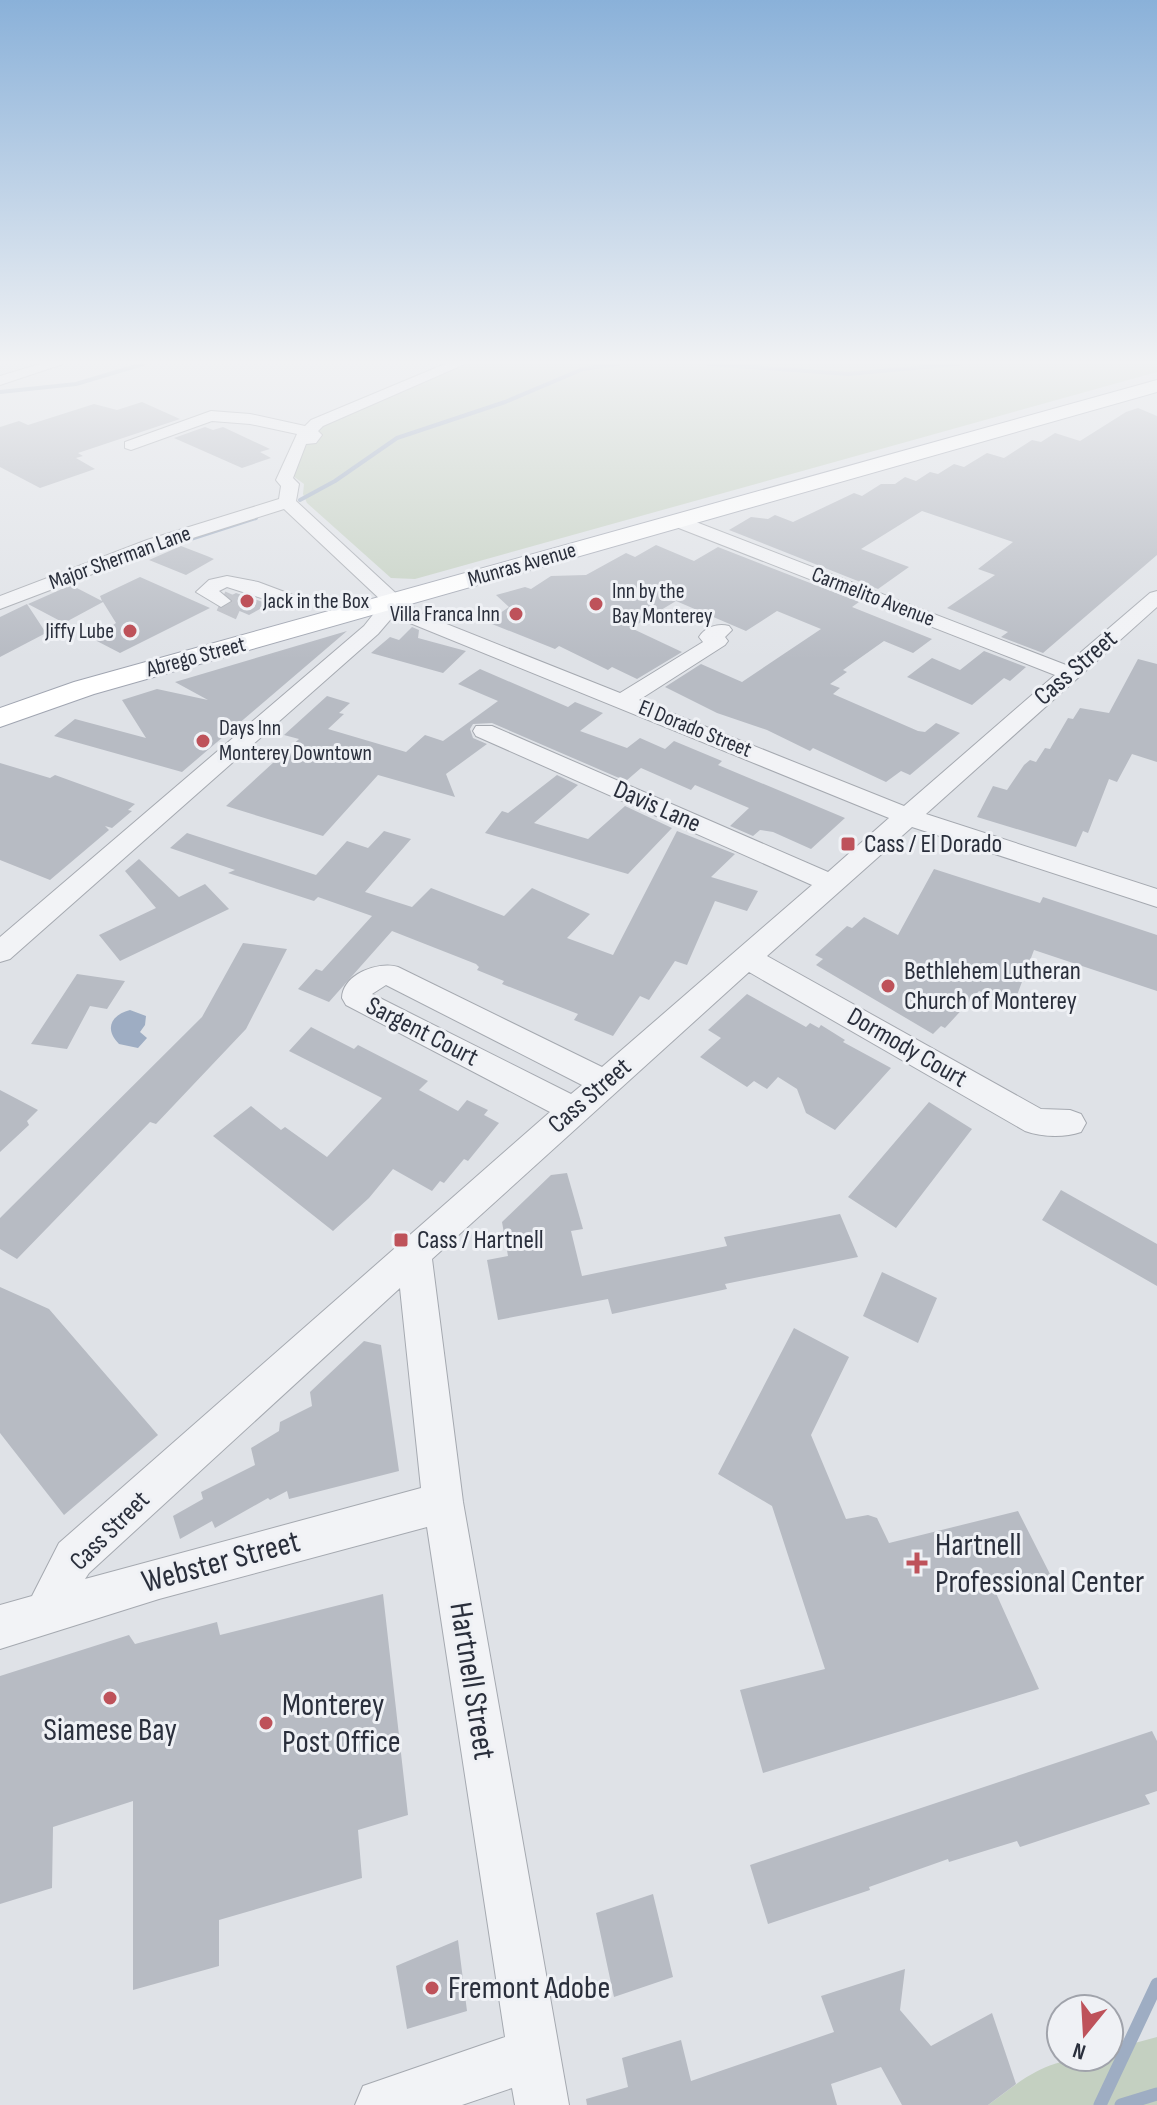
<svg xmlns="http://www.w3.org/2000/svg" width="1157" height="2105" viewBox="0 0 1157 2105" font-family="'Sofia Sans Condensed',sans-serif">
<rect width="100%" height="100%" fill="#dfe2e7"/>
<path fill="#c4d0c1" d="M458,364H1157V372L415,579L391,578L307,503L303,494L304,484L293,476C298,460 302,442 315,431C343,406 421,380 458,364Z
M1157,2037V2105H988C1033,2071 1050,2057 1109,2057V2050Z"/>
<path fill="#9eadc3" d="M130,1010L146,1016L145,1025L140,1032L147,1038L138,1048L119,1044C104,1029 111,1015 130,1010Z"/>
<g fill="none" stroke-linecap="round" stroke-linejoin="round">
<path stroke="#9eadc3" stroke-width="4" d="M708,364L848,374L958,364
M0,392L76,384L143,364
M300,500L335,481L397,438L505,402L583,369L619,364
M138,556L256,518"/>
<path stroke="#9eadc3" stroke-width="6" d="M127,560L144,554"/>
<path stroke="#9eadc3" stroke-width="13" d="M1100,2105L1157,1984
M1121,2105L1157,2094"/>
</g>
<path fill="#b7bbc3" d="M142,402L180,419L78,453L83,456L76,458L95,469L40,488L0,467V427L19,421L28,425L94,404L117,410Z
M1138,408L1157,416V555L1043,653L1001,637L1008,632L947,608L995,575L978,569L1013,542L922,511L861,549L909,567L878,589L729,530L751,517L768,519L775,515L793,522L854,493L862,496L881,484H895L905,477L916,481L930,472L938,474L954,464L964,467L987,453L1004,458L1032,440L1041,442L1055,433L1080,441L1126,412Z
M205,427L213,430L223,427L270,449L260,452L271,458L242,468L174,438Z
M656,545L694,561L718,547L859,602L852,607L932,639L913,653L884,641L843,670L847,672L830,684L840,688L833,694L918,731L925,732L936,723L960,733L910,775L901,771L886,782L813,748L810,751L767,730L717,713L665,687L701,664L742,682L821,629L777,611L746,631L676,601L631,628L682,652L637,679L612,667L608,670L559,646L555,649L487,622L509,607L496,595L525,587L531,589L551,576L586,575L626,553L635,557Z
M181,546L207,556L214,559L186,575L149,560Z
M140,577L210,608L120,653L93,639L116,623L103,602L64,623L28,604L71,585L102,601L100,596Z
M236,593L269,604L249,615L228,606L234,601L230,596Z
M27,604L46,633L0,657V617Z
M412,627L419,630L418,638L466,651L443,673L371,653L390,637L399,640Z
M347,631L182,772L54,736L75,719L146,738L122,700L157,689L208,700L175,682Z
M984,651L1026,667L1010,681L1004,678L972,705L907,677L932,658L960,670Z
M1138,659L1157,664V762L1132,754L1117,782L1109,779L1088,833L1083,831L1076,847L977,817L993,786L1007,790L1024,765L1030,760L1036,762L1045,748L1050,749L1068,718L1073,719L1080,708L1109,713Z
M480,669L568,707L575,702L603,713L580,731L627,748L640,738L665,749L674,741L722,761L718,765L845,818L811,849L773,832L760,830L753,836L730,826L749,808L695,785L691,790L641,768L626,781L492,723L473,724L470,729L473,738L487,744L446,774L455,797L378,775L323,836L226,806L299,739L284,735L327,696L350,703L339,713L344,714L328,729L406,752L425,735L443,741L498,701L458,684Z
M0,763L50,778L55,775L135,804L128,810L132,811L112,828L105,826L109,830L50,880L0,860Z
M557,775L578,785L534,823L588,839L625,806L672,828L628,874L485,833L502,811L508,813Z
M384,831L411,839L365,892L412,907L431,888L504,916L532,888L590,914L567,938L613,955L677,831L735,854L711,877L758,891L747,911L715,901L687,965L675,961L649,1000L640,996L613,1036L574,1020L578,1014L502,984L504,981L477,970L479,967L476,964L392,931L329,1002L298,989L316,969L322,971L372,916L318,897L314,901L228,873L235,870L170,848L187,833L316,875L347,841L368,848Z
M139,859L179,897L205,884L229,909L120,961L99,935L156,908L125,871Z
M934,869L1040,903L1043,897L1157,935V991L1034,950L1014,1003L979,991L945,1028L941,1026L933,1034L816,965L823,959L815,955L847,926L852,928L864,917L898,935Z
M243,943L287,949L246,1029L156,1124L150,1122L17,1259L0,1249V1218L202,1017Z
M77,974L125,981L107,1009L90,1006L67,1049L31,1044Z
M747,994L806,1027L810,1023L819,1028L821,1025L845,1040L843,1042L891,1068L835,1130L806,1113L797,1089L778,1077L767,1089L754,1081L747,1087L700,1057L721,1038L708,1030Z
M311,1027L354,1049L358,1045L428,1081L419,1090L458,1111L467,1100L488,1110L484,1115L499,1123L468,1161L464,1159L444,1183L440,1181L432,1191L393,1169L369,1198L333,1231L213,1136L251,1106L281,1130L285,1127L327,1157L382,1098L289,1051Z
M0,1090L38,1110L27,1121L29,1125L0,1152Z
M929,1102L972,1129L896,1228L848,1197Z
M567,1173L583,1229L571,1231L582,1276L727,1246L724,1237L840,1214L858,1257L725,1284L727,1289L612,1314L608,1299L498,1320L487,1260L508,1256L502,1222L551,1175Z
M1061,1190L1157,1244V1286L1042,1220Z
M882,1272L937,1298L918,1343L863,1316Z
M0,1287L49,1309L158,1435L64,1515L0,1433Z
M794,1328L849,1357L811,1435L846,1519L868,1515L877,1518L889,1543L1018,1511L1051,1576L995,1591L1039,1689L763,1773L740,1690L825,1669L772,1506L718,1474Z
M364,1341L381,1345L399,1471L289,1499L287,1491L270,1500L268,1498L215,1528L212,1521L180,1539L173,1516L203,1499L201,1492L255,1465L251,1448L279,1431L280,1422L312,1406L310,1392Z
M383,1594L408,1815L358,1830L362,1878L219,1920V1966L133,1990V1801L53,1827L52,1888L0,1904V1676L129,1635L135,1644L217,1622L220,1635Z
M1152,1731L1157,1741V1791L1145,1795L1150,1804L1020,1847L1017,1841L949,1862L948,1859L869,1887L870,1890L768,1924L750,1865Z
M653,1894L673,1977L614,1997L596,1913Z
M458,1940L467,2011L407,2029L396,1966Z
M905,1969L900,2010L931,2046L992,2013L1016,2084L988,2105H902L881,2067L831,2084L837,2105H587L586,2099L628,2087L622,2058L681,2040L691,2081L834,2032L821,1996Z"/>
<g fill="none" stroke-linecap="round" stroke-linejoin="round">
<path stroke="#bbbec5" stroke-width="21" stroke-dasharray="21 11" stroke-linecap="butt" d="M221,601L250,614"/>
<g stroke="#a5a9b0" stroke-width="2">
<path id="minor" d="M40,364H63L0,385V376Z
M445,364H465L323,426L318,431L322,435L316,443L306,444L293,478L299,484L296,501L401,598L424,615L620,693L703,642L699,637C705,627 718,623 729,626L732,630L725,637L728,641L725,645L639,700L904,806L1055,675L671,525L668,521L671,517H683L1066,665L1150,593L1157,591V607L926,814L1157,889V907L912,827L767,956L1041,1109L1070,1110L1081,1114L1086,1123L1081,1132C1064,1138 1042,1137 1025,1131L749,972L432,1259L463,1502L569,2105H515L512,2088L462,2105H355L363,2086L505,2037L427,1527L159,1599L0,1649V1605L32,1596L59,1543L550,1112L346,1005L342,998C343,974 378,961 398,967L602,1067L812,885L476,736L473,731L476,726H492L828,872L889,818L410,623L396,613L378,634L10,959L0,962V937L364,626L383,602L284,509L161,548L0,609V596L147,540L279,499L281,486L276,480L297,434L250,424L212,421L131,450L125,448V442L211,411L250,414L305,426L311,420ZM386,985L582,1085L571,1094L372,994ZM400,1288L421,1488L85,1579L89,1573Z
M227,576L258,582L306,600L309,604L299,610L227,587L219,591L231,601L221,607L196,592L209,580Z"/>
</g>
<g stroke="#a0a5b1" stroke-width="2">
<path id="major" d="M1157,380V392L94,694L0,727V708L74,682Z"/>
</g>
<use href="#minor" fill="#f2f3f6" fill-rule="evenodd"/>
<use href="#major" fill="#fff" fill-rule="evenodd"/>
</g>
<linearGradient id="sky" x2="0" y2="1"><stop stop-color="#8ab1d9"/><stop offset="0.55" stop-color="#f1f2f4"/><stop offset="1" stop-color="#f1f2f4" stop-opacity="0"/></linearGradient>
<rect width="1157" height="659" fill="url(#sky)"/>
<g fill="#be525a" stroke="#eff1f5" stroke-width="3">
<circle cx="247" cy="601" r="8"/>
<circle cx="596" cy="604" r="8"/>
<circle cx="516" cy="614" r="8"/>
<circle cx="130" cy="631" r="8"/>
<circle cx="203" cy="741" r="8"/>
<rect x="840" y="836" width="16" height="16" rx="4"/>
<circle cx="888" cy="986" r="8"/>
<rect x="393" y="1232" width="16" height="16" rx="4"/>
<path d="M913 1551h8v8h8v8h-8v8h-8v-8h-8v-8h8z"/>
<circle cx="110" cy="1698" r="8"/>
<circle cx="266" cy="1723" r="8"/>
<circle cx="432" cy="1988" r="8"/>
</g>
<g text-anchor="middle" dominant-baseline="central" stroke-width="6" stroke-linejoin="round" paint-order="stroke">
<g font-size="22" fill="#2a2f3c" stroke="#eff1f5">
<text transform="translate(120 558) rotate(-20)">Major Sherman Lane</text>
<text transform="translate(522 565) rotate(-16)">Munras Avenue</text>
<text transform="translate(873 597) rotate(21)">Carmelito Avenue</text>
<text transform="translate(196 657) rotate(-15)">Abrego Street</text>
<text transform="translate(695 729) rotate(22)">El Dorado Street</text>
</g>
<g font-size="22" fill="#2a2f3c" stroke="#eff1f5" text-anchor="start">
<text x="612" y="591">Inn by the<tspan x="612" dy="25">Bay Monterey</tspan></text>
<text x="263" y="601">Jack in the Box</text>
<text x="500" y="614" text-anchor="end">Villa Franca Inn</text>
<text x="114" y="631" text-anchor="end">Jiffy Lube</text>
<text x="219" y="728">Days Inn<tspan x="219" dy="25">Monterey Downtown</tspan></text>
</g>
<g font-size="26" fill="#2a2f3c" stroke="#eff1f5">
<text transform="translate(1076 668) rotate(-41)">Cass Street</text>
<text transform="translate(657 807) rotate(24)">Davis Lane</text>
<text transform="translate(422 1032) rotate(27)">Sargent Court</text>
<text transform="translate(907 1048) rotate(30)">Dormody Court</text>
<text transform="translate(590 1096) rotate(-41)">Cass Street</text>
<text transform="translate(110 1531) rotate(-45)">Cass Street</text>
</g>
<g font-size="26" fill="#2a2f3c" stroke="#eff1f5" text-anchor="start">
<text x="864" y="844">Cass / El Dorado</text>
<text x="904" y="971">Bethlehem Lutheran<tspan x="904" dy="30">Church of Monterey</tspan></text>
<text x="417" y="1240">Cass / Hartnell</text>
</g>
<g font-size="32" fill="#2a2f3c" stroke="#eff1f5" text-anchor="start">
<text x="935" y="1545">Hartnell<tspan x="935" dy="37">Professional Center</tspan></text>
<text x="282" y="1705">Monterey<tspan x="282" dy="37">Post Office</tspan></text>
<text x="110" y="1730" text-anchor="middle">Siamese Bay</text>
<text x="448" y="1988">Fremont Adobe</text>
</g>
<g font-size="32" fill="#2a2f3c" stroke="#eff1f5">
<text transform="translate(221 1562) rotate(-15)">Webster Street</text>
<text transform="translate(472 1681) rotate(81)">Hartnell Street</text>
</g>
</g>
<g transform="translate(1085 2033) rotate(198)"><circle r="38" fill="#eff1f5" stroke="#a0a3ab" stroke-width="2"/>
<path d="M0-6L14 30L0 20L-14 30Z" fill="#be525a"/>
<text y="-12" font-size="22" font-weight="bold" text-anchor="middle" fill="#2a2f3c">N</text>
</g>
</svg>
